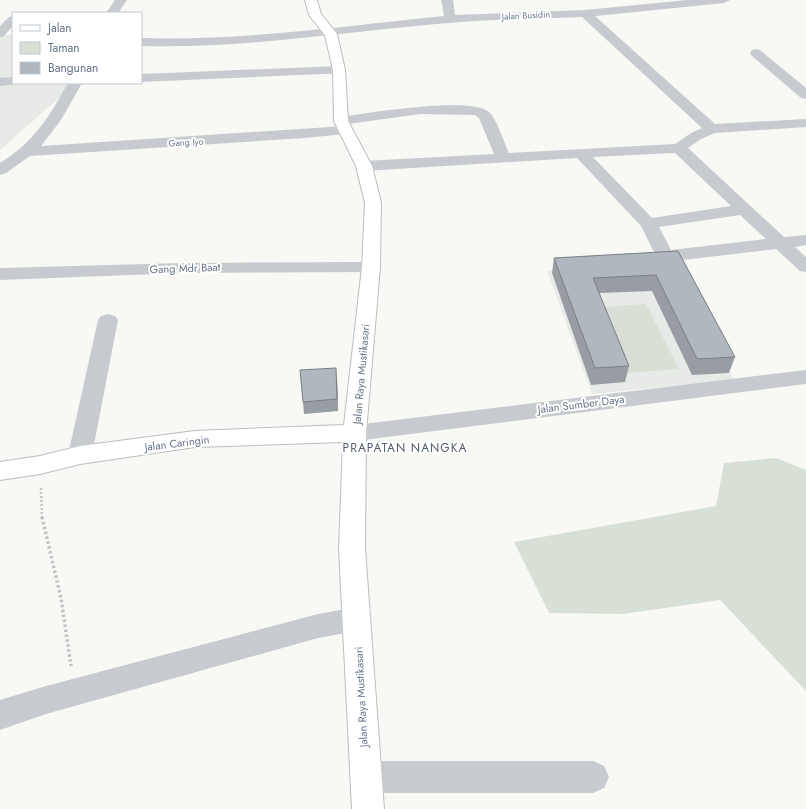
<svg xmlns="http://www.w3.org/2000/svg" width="806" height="809" viewBox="0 0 806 809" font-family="Jost,sans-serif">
<rect width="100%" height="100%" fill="#f8f8f5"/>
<path fill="#e8eae8" d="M0,35H13V79H0Z
M0,80L13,83H76L0,150Z
M678,265L734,380L592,394L547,271Z"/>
<path fill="#d8e0d5" d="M646,304L679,369L628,373L600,307Z
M776,458L806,470V691L720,600L623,614L549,613L514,542L716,506L724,463Z"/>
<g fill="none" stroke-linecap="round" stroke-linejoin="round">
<g stroke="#babdc2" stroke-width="2">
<path id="major" d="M305,0H317L321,14L337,34L345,70L348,121L372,166L381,203L380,267L366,433L365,548L384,809H352L339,548L343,442L195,447L80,464L40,474L0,480V462L40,456L80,446L195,431L344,425L362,267L365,203L356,166L334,121L333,70L325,35L309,15Z"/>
</g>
<path stroke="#c1c2c5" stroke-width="2.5" stroke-dasharray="2 2" stroke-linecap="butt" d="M41,488L42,518"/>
<path stroke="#c1c2c5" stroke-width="3.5" stroke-dasharray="2.5 2.5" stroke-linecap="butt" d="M42,517L61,598L71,666"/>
<path fill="#c7cace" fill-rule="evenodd" d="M115,0H127L118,13H106Z
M441,0H453L455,15L585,10L688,0H730L724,3L595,16L715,124L806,119V127L715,133L701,139L688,148L784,237L806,235V245L795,247L806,257V272L800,271L776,249L666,262L651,263L645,262L642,258L645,254L654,252L641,226L577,158L364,171L359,169L356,166L359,163L364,161L494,154L479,118L475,115L420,114L341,125L336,124L334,121L336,118L341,117C368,113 470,96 489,112C497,119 504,143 509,153L675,144L691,133L702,128L582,17C538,19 493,19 449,23C347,31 244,49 141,46V38C242,41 344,26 444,16ZM675,153L731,206L652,218L593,157ZM740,215L766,239L671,250L659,227Z
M13,16V26L4,36L0,37V26L9,17Z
M756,49L760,50L806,88V99L801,98L752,56L750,53L752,50Z
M339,66L344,67L345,70L344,73L141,82V74Z
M13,77V83L18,84L0,86V78Z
M68,83H82L61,120L41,146L345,126L350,127L352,130L350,133L345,134L305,138L30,156L6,173L0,175V163C34,142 49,117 68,83Z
M371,262L377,263L380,267L377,271L371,272L183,273L0,280V268L183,263Z
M108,314L115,316L118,320L92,455L88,461L80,464L72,461L68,455L98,320L101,316Z
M806,370V384L355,441L347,439L344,433L347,427L355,425Z
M357,607L367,610L371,619L367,628L357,631L318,638L46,714L0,730V700L46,686L318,614Z
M366,761H593L604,766L609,777L604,788L593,793H366L355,788L350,777L355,766Z"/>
<use href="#major" fill="#fff" fill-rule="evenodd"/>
</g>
<path fill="#979da3" d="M678,251L735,357L729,373L692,375L652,291L599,293L629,366L625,382L591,385L552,273L554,258Z
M337,379L338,411L304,414L303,402Z"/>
<path fill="#7b8085" d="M336,368L337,379L338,411L337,399Z"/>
<path fill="#b0b7be" stroke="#7b8085" d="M678,251L735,357L697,359L656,275L593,278L629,366L595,368L554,258Z
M336,368L337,399L303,402L300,370Z"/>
<g text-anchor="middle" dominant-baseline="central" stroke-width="4" stroke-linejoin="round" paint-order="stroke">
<g font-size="9" fill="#657488" stroke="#fff">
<text transform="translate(526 15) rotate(-3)">Jalan Busidin</text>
<text transform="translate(186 142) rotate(-3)">Gang Iyo</text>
</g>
<g font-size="11" fill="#657488" stroke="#fff">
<text transform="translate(185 268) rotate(-2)">Gang Mdr Baat</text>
<text transform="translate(361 374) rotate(-85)">Jalan Raya Mustikasari</text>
<text transform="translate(581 404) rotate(-7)">Jalan Sumber Daya</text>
<text transform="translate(177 443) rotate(-7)">Jalan Caringin</text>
<text transform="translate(361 697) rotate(-93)">Jalan Raya Mustikasari</text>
</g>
<g font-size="12" letter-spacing="1" fill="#535f6c" stroke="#fff">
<text x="405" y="448">PRAPATAN NANGKA</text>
</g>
</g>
<rect x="12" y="12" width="130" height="72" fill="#ffffff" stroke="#c1c7cf"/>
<rect x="20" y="25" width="20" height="6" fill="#ffffff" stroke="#c1c7cf"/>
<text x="48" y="32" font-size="12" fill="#657488">Jalan</text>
<rect x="20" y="42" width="20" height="12" fill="#d8e0d5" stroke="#c1c7cf"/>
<text x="48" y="52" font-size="12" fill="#657488">Taman</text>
<rect x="20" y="62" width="20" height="12" fill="#b0b7be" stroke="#c1c7cf"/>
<text x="48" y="72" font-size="12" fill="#657488">Bangunan</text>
</svg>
